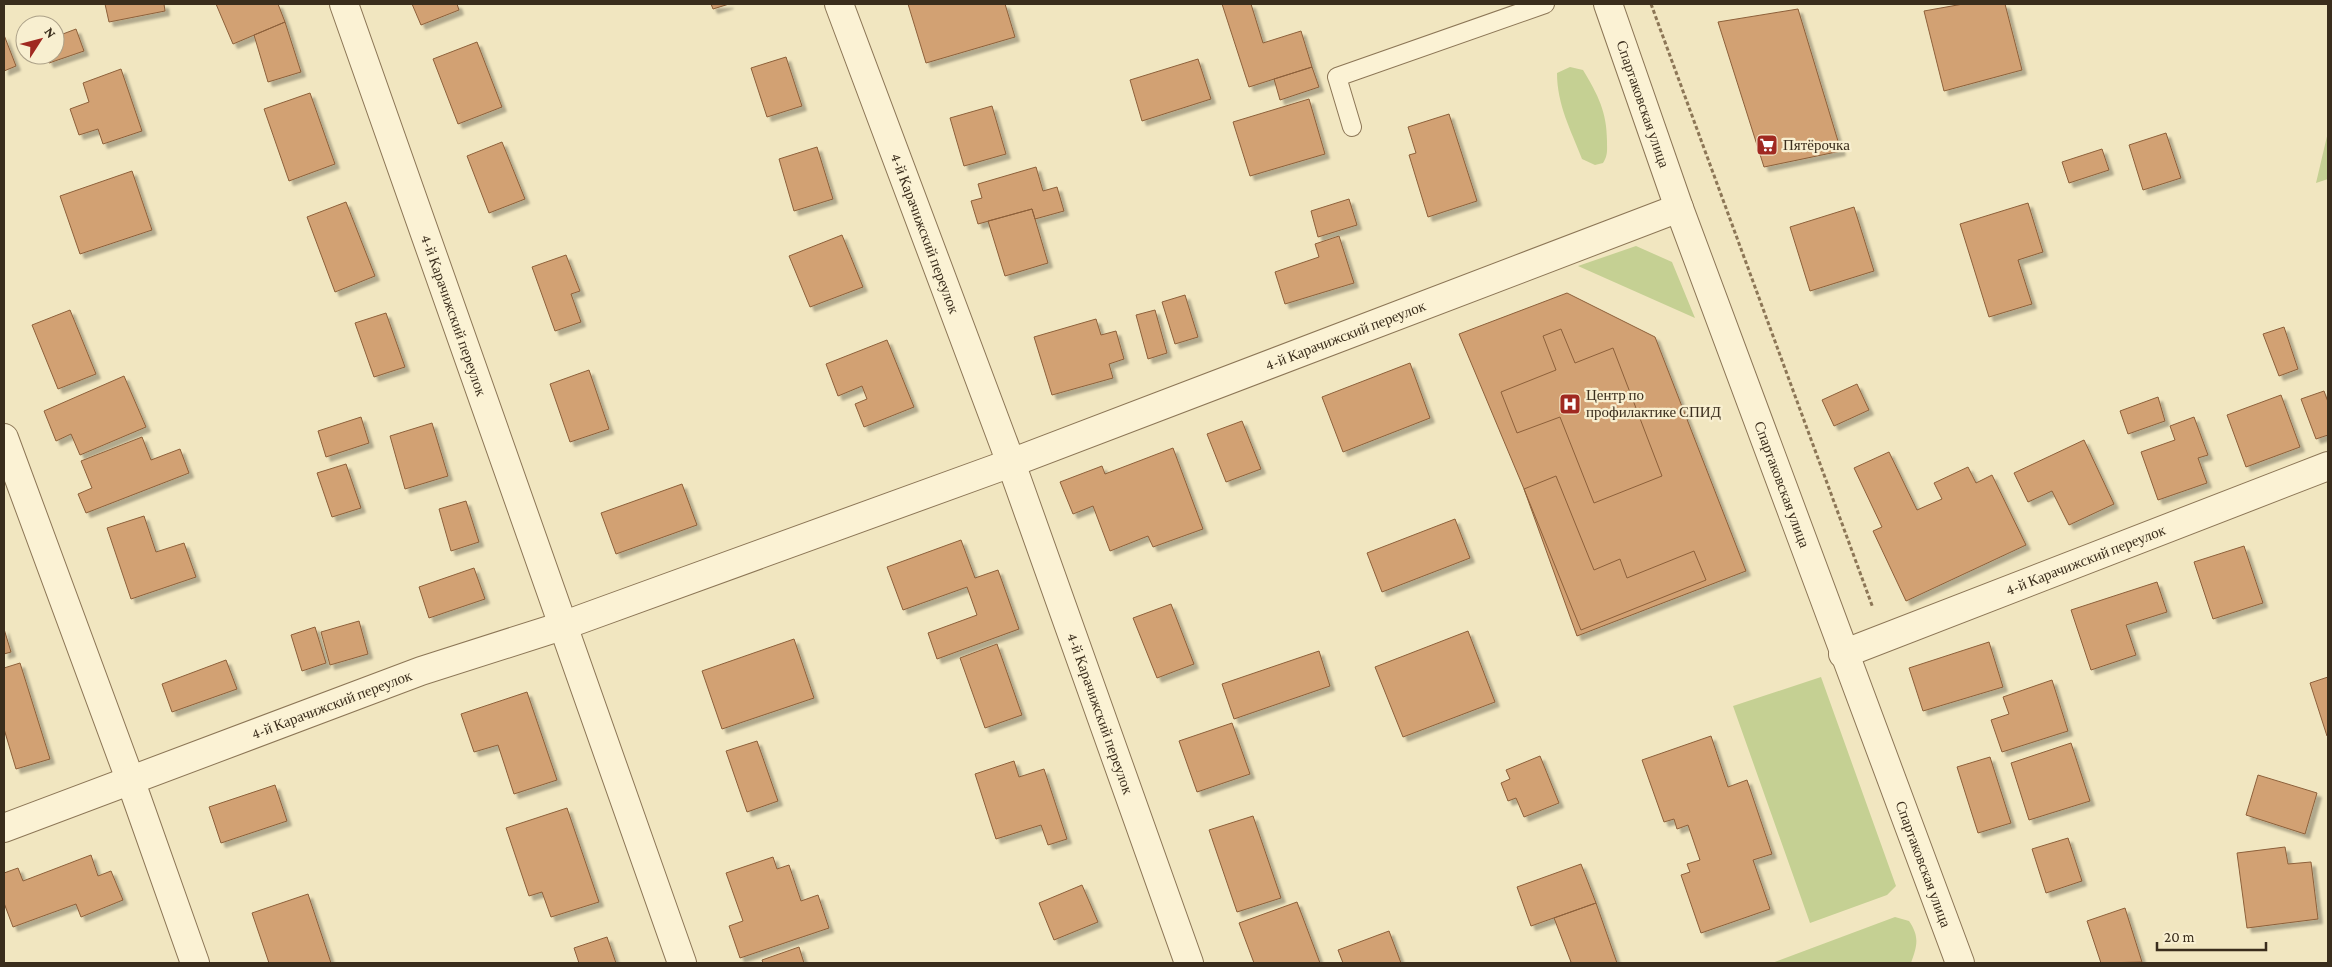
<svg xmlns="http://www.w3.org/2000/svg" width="2332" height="967" viewBox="0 0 2332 967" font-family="'Crimson Pro',serif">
<defs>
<filter id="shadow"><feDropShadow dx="4.5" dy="4.5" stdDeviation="1" flood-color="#0004"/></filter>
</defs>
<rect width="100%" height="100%" fill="#f1e6c0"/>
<path fill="#c5d093" d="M1570,67L1583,70C1598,95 1607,112 1607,141C1607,150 1608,155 1603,163L1595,165L1582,159C1571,130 1557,105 1557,73Z
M2328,132V179L2316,183Z
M1636,246L1672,262L1695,318L1578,266Z
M1821,677L1896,886L1887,895L1810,923L1733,706Z
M1895,917L1909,921C1920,937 1917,946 1911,963H1772Z"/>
<path fill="#d2a173" stroke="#8d603a" filter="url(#shadow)" d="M105,4H164L165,11L109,22Z
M216,4H278L285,22L233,44Z
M412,4H457L459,10L421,25Z
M711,4H729L713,9Z
M908,4H1005L1015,37L926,63Z
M1222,4H1251L1263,43L1301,31L1312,67L1249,87Z
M1963,4H2005L2022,70L1944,91L1924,11Z
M1798,9L1841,151L1764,167L1718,22Z
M285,22L301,72L268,82L254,35Z
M76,29L84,51L49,63L46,55H55V37Z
M4,35L16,66L4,71Z
M477,42L502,107L458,124L433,59Z
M786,57L802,106L767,117L751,68Z
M1198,59L1211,99L1142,121L1130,80Z
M1312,67L1319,87L1280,100L1274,79Z
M121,69L142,131L103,144L98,129L79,135L70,109L89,102L83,83Z
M310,93L335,164L289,181L264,109Z
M1309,99L1325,154L1250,176L1233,122Z
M992,106L1006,154L964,166L950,118Z
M1449,114L1477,201L1428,217L1409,155L1416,153L1408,127Z
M2166,133L2181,178L2143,190L2129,145Z
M502,142L525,199L489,213L467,156Z
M817,147L833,199L794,211L779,159Z
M2102,149L2109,170L2069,183L2062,162Z
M1036,167L1043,191L1057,187L1064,211L1035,219L1032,209L978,224L971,201L982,198L978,184Z
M132,171L152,230L80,254L60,196Z
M1349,199L1357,225L1318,237L1311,211Z
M346,202L375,276L335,292L307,217Z
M2028,203L2043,252L2018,260L2032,304L1989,317L1960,224Z
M1854,207L1874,271L1810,291L1790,227Z
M1032,209L1048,263L1005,276L988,221Z
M842,235L863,287L810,307L789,256Z
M1339,236L1354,283L1285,304L1275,272L1319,257L1315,244Z
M566,255L580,291L571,294L581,322L555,331L532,267Z
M1567,293L1655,337L1746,571L1577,636L1524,489L1459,334Z
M1185,295L1198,337L1175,344L1162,302Z
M70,310L96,374L58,389L32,325Z
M1155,310L1167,353L1148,359L1136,315Z
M386,313L405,367L374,377L355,323Z
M1096,319L1101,335L1116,331L1124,359L1109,364L1113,378L1052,395L1034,337Z
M2284,327L2298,369L2279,376L2263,334Z
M1561,329L1575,363L1613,348L1662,476L1594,503L1560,417L1517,433L1501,392L1556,370L1543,336Z
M887,340L914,407L864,427L855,404L867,399L862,386L838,396L826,364Z
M1410,363L1430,418L1343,452L1322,397Z
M589,370L609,429L570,442L550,384Z
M124,376L146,427L80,455L71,434L56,441L44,411Z
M1857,384L1869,410L1834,426L1822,400Z
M2324,391L2328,402V435L2316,439L2301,399Z
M2281,395L2300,447L2246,467L2227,415Z
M2158,397L2165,421L2128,434L2120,411Z
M361,417L369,443L326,457L318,431Z
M2194,417L2208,455L2198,458L2207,483L2158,500L2141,452L2175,440L2170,426Z
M1242,421L1261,469L1226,482L1207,434Z
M432,423L448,476L405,489L390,436Z
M142,437L151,460L180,449L189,473L86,513L78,494L92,488L81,461Z
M2084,440L2114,504L2069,525L2052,491L2028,502L2014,473Z
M1173,448L1203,529L1153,547L1148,536L1110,551L1093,506L1073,514L1060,482L1102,466L1105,474Z
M1889,452L1917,510L1942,499L1934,483L1968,467L1976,483L1992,475L2026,545L1906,601L1873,531L1882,527L1854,468Z
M346,464L361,508L332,517L317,473Z
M1556,476L1594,570L1620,559L1627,578L1694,551L1706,580L1581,630L1524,489Z
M682,484L697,525L616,554L601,513Z
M466,501L479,542L451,551L439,509Z
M144,516L156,552L184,543L196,577L131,599L107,528Z
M1455,519L1470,558L1382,592L1367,553Z
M961,540L975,578L998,570L1019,629L937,659L928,633L977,615L967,587L903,610L887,567Z
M2244,546L2263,603L2213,619L2194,562Z
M474,568L485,599L429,618L419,587Z
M2157,582L2167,612L2126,625L2136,655L2091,670L2071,610Z
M1171,604L1194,664L1157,678L1133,618Z
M359,621L368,654L330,665L321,632Z
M315,627L326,663L302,671L291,635Z
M4,629L11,652L4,654Z
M1468,631L1495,702L1403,737L1375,667Z
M794,639L814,698L722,729L702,671Z
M1989,642L2003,687L1923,711L1909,668Z
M997,644L1022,715L985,728L960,658Z
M1319,651L1330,686L1234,719L1222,684Z
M226,660L237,689L172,712L162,684Z
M20,663L50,759L16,769L4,729V668Z
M2328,677V736H2327L2310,683Z
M2052,680L2068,731L2002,752L1991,720L2009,714L2003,697Z
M527,692L557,780L514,794L498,745L474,752L461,714Z
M1232,723L1250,774L1197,792L1179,741Z
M1711,736L1728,787L1747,780L1772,854L1753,860L1770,909L1701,933L1681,875L1690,872L1687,864L1700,860L1688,825L1677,829L1674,819L1664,822L1642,760Z
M757,741L778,801L747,812L726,751Z
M2071,743L2090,801L2029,820L2011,763Z
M1540,756L1559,803L1524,817L1516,798L1508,801L1501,783L1510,779L1506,770Z
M1990,757L2011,823L1978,833L1957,767Z
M1014,761L1019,777L1044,769L1067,839L1048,845L1041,825L996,839L975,774Z
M2258,775L2317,793L2305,834L2246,815Z
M275,785L287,821L221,843L209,807Z
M567,808L599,902L551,917L542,892L529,896L506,828Z
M1253,816L1281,898L1237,912L1209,830Z
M2068,838L2082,881L2046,893L2032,849Z
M2285,847L2288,864L2311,862L2318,919L2247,928L2237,853Z
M91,855L98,876L111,871L123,900L81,917L76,904L13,927L4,903V873L18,868L23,881Z
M773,857L777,869L789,865L801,901L818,895L829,928L740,958L729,926L743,921L726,873Z
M1581,864L1596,903L1531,926L1517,887Z
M1082,885L1098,922L1054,940L1039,903Z
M308,894L331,963H269L252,913Z
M1297,902L1320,963H1254L1239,923Z
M1596,903L1617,963H1568L1571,962L1554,918Z
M2125,908L2142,962L2101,963L2087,921Z
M1389,931L1401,963H1343L1338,950Z
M607,937L616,963H579L574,948Z
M799,947L804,963H763L762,960Z"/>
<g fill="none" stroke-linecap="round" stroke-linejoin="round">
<g stroke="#8c7656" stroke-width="20">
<path id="service" d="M1352,127L1337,77L1545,4"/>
</g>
<g stroke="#8c7656" stroke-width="30">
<g id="minor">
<path id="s1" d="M344,4L682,963"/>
<path id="s2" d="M839,4L1011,463L1189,963"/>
<path d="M4,438L131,782L195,963"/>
<path id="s3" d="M1843,654L2328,466"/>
<path id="s4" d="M4,828L421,671L562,626L1011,463L1679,208"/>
</g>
</g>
<g stroke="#8c7656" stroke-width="30">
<g id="tertiary">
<path id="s5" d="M1608,4L1679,208L1960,963"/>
</g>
</g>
<path stroke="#8c7656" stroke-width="3" stroke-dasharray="4 2.5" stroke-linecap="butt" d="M1651,4L1873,608"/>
<use href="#service" stroke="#fbf2d4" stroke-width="18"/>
<use href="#minor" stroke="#fbf2d4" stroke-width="28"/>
<use href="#tertiary" stroke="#fbf2d4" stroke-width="28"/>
</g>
<defs>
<g id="supermarket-square" transform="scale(1.125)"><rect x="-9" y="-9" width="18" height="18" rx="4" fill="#a02921" stroke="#f8efd0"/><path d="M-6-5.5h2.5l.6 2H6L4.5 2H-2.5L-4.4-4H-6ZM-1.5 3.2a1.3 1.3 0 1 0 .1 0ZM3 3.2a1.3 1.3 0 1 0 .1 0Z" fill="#fff"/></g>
<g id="hospital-square" transform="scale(1.125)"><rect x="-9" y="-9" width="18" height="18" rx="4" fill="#a02921" stroke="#f8efd0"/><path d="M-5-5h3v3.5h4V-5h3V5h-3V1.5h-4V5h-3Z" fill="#fff"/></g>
</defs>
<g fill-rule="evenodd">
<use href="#supermarket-square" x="1767" y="145"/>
<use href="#hospital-square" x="1570" y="404"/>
</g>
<g text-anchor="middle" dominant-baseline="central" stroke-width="4.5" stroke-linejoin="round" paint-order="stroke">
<g font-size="15" fill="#3a2d1c" stroke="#f8efd0">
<text stroke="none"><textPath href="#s5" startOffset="106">Спартаковская улица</textPath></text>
<text stroke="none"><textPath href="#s2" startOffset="245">4-й Карачижский переулок</textPath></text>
<text stroke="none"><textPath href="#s1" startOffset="330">4-й Карачижский переулок</textPath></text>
<text stroke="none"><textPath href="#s4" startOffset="1429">4-й Карачижский переулок</textPath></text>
<text stroke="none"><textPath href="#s5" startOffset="511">Спартаковская улица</textPath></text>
<text stroke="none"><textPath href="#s3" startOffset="260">4-й Карачижский переулок</textPath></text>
<text stroke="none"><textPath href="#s4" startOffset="350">4-й Карачижский переулок</textPath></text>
<text stroke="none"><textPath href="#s2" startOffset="756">4-й Карачижский переулок</textPath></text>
<text stroke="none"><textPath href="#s5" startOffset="916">Спартаковская улица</textPath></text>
</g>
<g font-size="15" fill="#3a2d1c" stroke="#f8efd0" text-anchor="start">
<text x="1783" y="145">Пятёрочка</text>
<text x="1586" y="395">Центр по<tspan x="1586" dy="17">профилактике СПИД</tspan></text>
</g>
</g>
<rect width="2332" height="967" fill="none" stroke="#3a2d1c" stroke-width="10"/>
<g transform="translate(40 40) rotate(54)"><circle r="24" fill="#f8efd0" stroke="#aca188"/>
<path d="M0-4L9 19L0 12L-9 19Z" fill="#a02921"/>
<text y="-8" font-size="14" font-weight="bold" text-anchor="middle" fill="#3a2d1c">N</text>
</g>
<path d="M2157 942v8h109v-8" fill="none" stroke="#3a2d1c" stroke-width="2.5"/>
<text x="2164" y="942" font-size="15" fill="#3a2d1c" stroke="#f8efd0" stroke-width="4" paint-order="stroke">20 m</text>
</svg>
